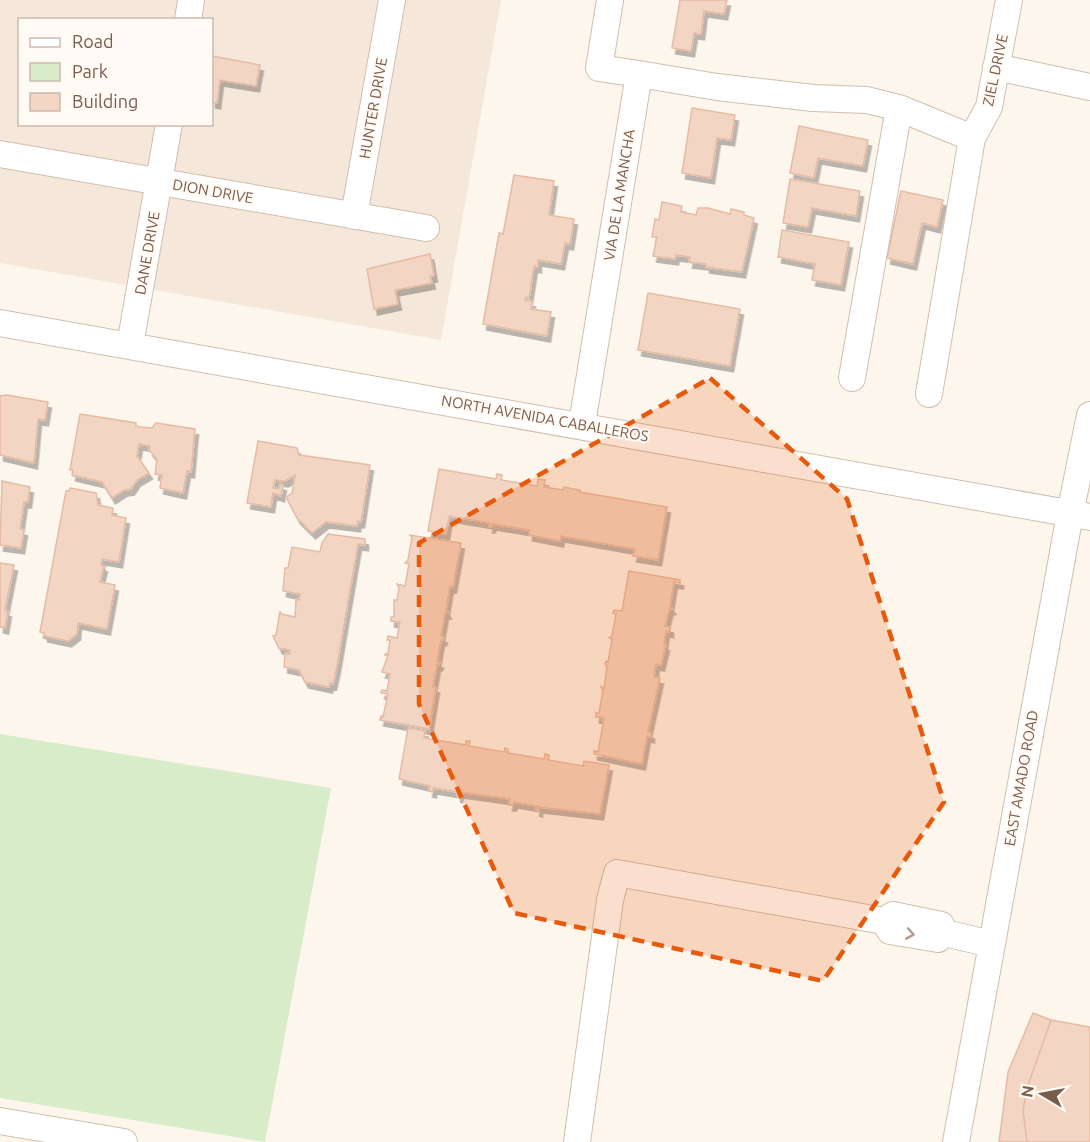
<svg xmlns="http://www.w3.org/2000/svg" width="1090" height="1142" viewBox="0 0 1090 1142" font-family="Ubuntu,sans-serif">
<defs>
<filter id="shadow"><feDropShadow dx="3.5" dy="6" stdDeviation="0" flood-color="#0004"/></filter>
</defs>
<rect width="100%" height="100%" fill="#fdf6ec"/>
<path fill="#f5e8da" fill-rule="evenodd" d="M0,0H501L441,340L0,263ZM20,20H212V124H20Z"/>
<path fill="#d8ecc9" d="M0,734L331,788L265,1142L0,1098Z"/>
<path fill="#f3d5c3" stroke="#e6bba3" stroke-width="1.5" filter="url(#shadow)" d="M680,0H727L724,14L704,11L701,34L694,33L691,51L672,48Z
M212,56L260,65L256,86L220,80L217,103L212,102Z
M692,108L735,115L731,140L717,138L711,178L682,173Z
M799,126L868,140L863,166L818,158L814,178L790,173Z
M514,175L554,181L549,215L574,219L570,244L565,243L561,264L538,260V267L534,266L529,298L526,297L525,300L532,301L531,309L551,312L547,336L483,324L499,233L503,234Z
M790,179L860,191L856,216L812,208L808,227L783,223Z
M901,191L943,200L937,227L922,223L913,264L887,258Z
M662,202L682,206L681,212L696,215L698,208H708L730,214L731,209L744,212V215L754,218L742,272L706,267V264L689,262L690,257L676,255L675,259L653,256L657,237H652L655,219L659,220Z
M782,230L849,242L841,285L812,280L815,264L778,257Z
M430,254L434,276H430L432,283L395,290L398,304L374,309L367,269Z
M648,293L740,309L730,366L638,350Z
M7,395L48,402L45,420L38,419L34,463L0,455V396Z
M80,414L136,423V426L141,427L152,428L156,423L195,429L191,472L187,471L183,493L160,488L162,475L155,474L157,459L149,450L150,446L139,444L137,456L149,473L137,480L131,489L124,490L112,498L102,482L72,475L73,470H70Z
M258,441L297,448L299,455L370,465L361,522L358,521L357,526L326,522L312,533L297,518L286,497L292,493L295,475L285,481L275,480L273,488L279,489L280,484L283,485L281,496L273,493L271,507L247,503Z
M439,469L496,479L497,474L502,475L501,480L537,486L538,479L545,480L544,487L563,490L564,487L580,490V492L667,507L658,560L633,556L635,549L561,536L560,541L529,535V530L492,524V527H489L490,523L449,516L446,534L428,531Z
M2,481L30,487L28,502H24L20,529L24,530L21,548L0,545Z
M70,488L96,493L98,505L113,508L112,515L126,518L119,562L102,559L101,565L104,566L100,582L115,585L107,629L78,623L77,634L68,641L44,636V633L40,632L66,491H69Z
M328,534L365,539V545L358,544L337,666L333,684L330,683L329,687L305,682L299,670L284,667L285,653L289,654L290,650L279,648L273,636L276,635L280,611L281,614L295,617L296,599L299,600L300,594L283,591L285,568H288L292,547L320,552L322,543Z
M409,535L461,543L453,587L450,586L446,610L448,613H445L441,636L444,637L443,640H441L437,662H440L439,665H437L433,687H436L429,729L380,720L381,716L383,717L388,694L381,693L382,690L387,691L390,674L382,672L388,655H384L388,653L390,640H387L388,636L397,638L400,622L391,621V617H394V600H397L399,588L397,584L405,586L409,564L405,563L408,560L412,537Z
M0,563L14,565L5,610L8,611L5,628L0,627Z
M629,571L680,580V583L674,582L670,606L673,609L670,608L665,626L670,627V632L666,631L664,644L666,645L661,665L656,664L654,677L660,678L648,732L651,733V737L647,736L642,764L594,754V751L598,752L604,718L596,717V713H599L603,690L601,687L604,688L607,666L605,665L606,661L608,662L612,639L609,638L612,636L616,614L613,613L614,610L622,611Z
M408,728L425,731L424,738L466,745V741H470L469,746L504,752L505,748L508,749V753L544,759L545,754L549,755L548,760L583,766L584,761L609,765L600,814L539,807V811L536,810L537,806L514,802L513,805H509L510,799L460,792L459,797L457,796V792L433,788V792L429,791L430,786L399,779Z
M1033,1013L1051,1020L1027,1088L1023,1110L1027,1142H999L1008,1072Z
M1051,1020L1090,1027V1142H1027L1023,1110L1027,1088Z"/>
<g fill="none" stroke-linecap="round" stroke-linejoin="round">
<g stroke="#d1beb0" stroke-width="28">
<path id="minor" d="M188,20L191,0
M996,67L1090,87
M639,74L717,87L813,98L867,100L899,108L972,138L929,394
M972,138L989,107L1009,0
M0,154L426,228
M354,216L392,0
M0,323L1090,517
M130,345L169,124
M852,378L899,108
M582,424L639,74L599,68L610,0
M945,933L938,939L890,931L884,921L893,915L941,925L945,933L991,944
M0,1121L124,1142
M577,1142L610,900L617,873L884,921
M956,1142L1070,514L1090,415"/>
</g>
<use href="#minor" stroke="#fff" stroke-width="26"/>
</g>
<defs><path id="oneway-chevron" d="M-2-3.5L2.5 0L-2 3.5" fill="none" stroke-width="1.6" stroke-linecap="round" stroke-linejoin="round" transform="scale(1.5)"/></defs>
<use stroke="#af9d94" href="#oneway-chevron" transform="translate(910 934) rotate(10)"/>
<path fill="#e8590c" fill-opacity="0.2" stroke="#e8590c" stroke-width="4.5" stroke-dasharray="12 8" stroke-linejoin="round" d="M710,378L847,499L944,802L823,981L514,913L419,704V543Z"/>
<g text-anchor="middle" dominant-baseline="central" stroke-width="4.5" stroke-linejoin="round" paint-order="stroke">
<g font-size="15" fill="#7a5c4d" stroke="#fffaf3">
<text transform="translate(995 70) rotate(-78)">ZIEL DRIVE</text>
<text transform="translate(373 108) rotate(-80)">HUNTER DRIVE</text>
<text transform="translate(213 191) rotate(10)">DION DRIVE</text>
<text transform="translate(619 195) rotate(-81)">VIA DE LA MANCHA</text>
<text transform="translate(147 253) rotate(-80)">DANE DRIVE</text>
<text transform="translate(545 418) rotate(10)">NORTH AVENIDA CABALLEROS</text>
<text transform="translate(1021 778) rotate(-80)">EAST AMADO ROAD</text>
</g>
</g>
<rect x="18" y="18" width="195" height="108" fill="#fffaf3" stroke="#cabbb1" stroke-width="1.5"/>
<rect x="30" y="38" width="30" height="9" fill="#ffffff" stroke="#cabbb1" stroke-width="1.5"/>
<text x="72" y="48" font-size="18" fill="#7a5c4d">Road</text>
<rect x="30" y="63" width="30" height="18" fill="#d8ecc9" stroke="#cabbb1" stroke-width="1.5"/>
<text x="72" y="78" font-size="18" fill="#7a5c4d">Park</text>
<rect x="30" y="93" width="30" height="18" fill="#f3d5c3" stroke="#cabbb1" stroke-width="1.5"/>
<text x="72" y="108" font-size="18" fill="#7a5c4d">Building</text>
<g transform="translate(1042 1094) rotate(280)" stroke="#fffaf3" stroke-width="4.5" paint-order="stroke">
<path d="M0-4.5L10 22L0 15L-10 22Z" fill="#7a5c4d"/>
<text y="-9" font-size="16" font-weight="bold" text-anchor="middle" fill="#7a5c4d">N</text>
</g>
</svg>
